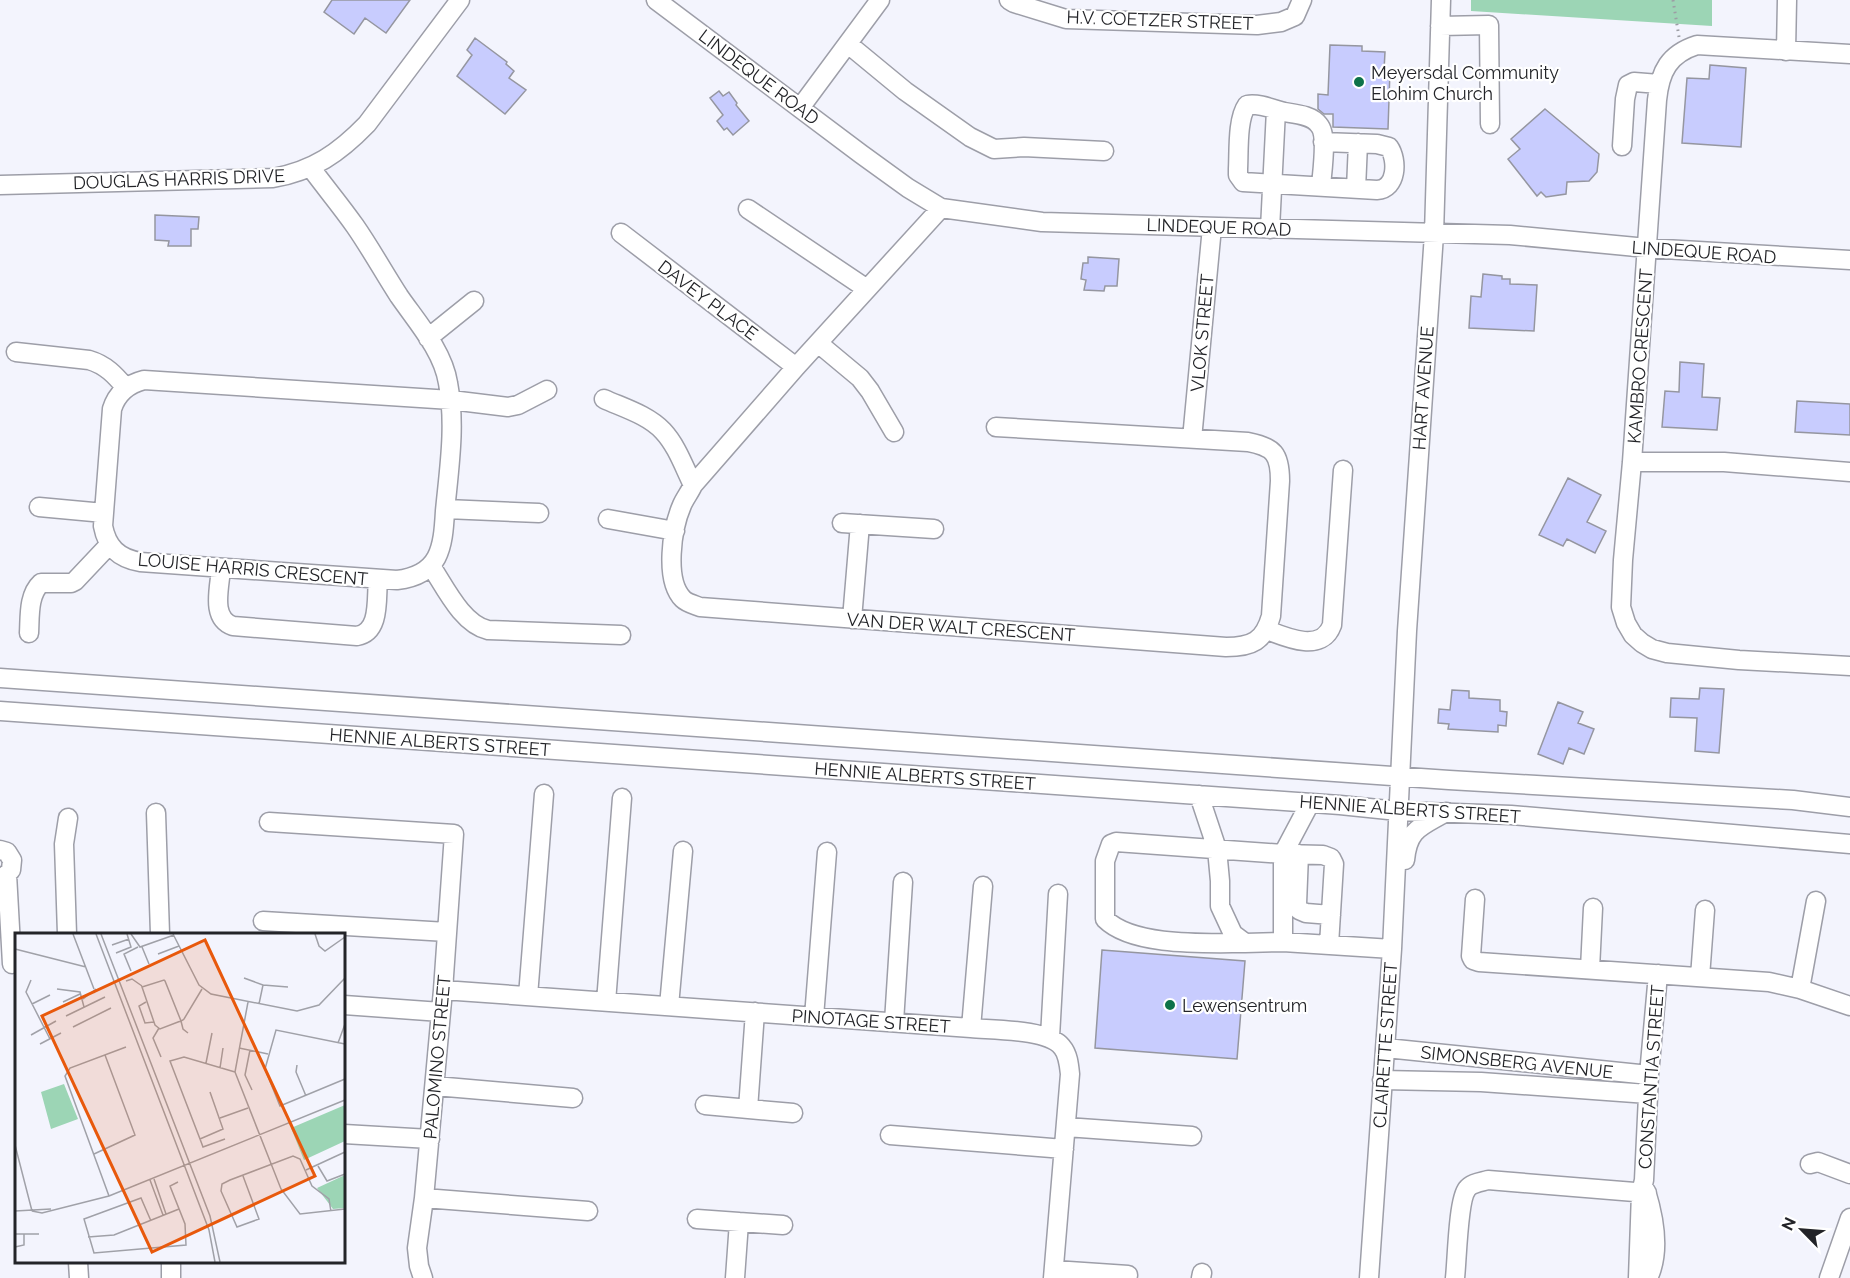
<svg xmlns="http://www.w3.org/2000/svg" width="1850" height="1278" viewBox="0 0 1850 1278" font-family="Raleway,sans-serif">
<rect width="100%" height="100%" fill="#f3f4fd"/>
<path fill="#9cd5b5" d="M1471,0H1712V26L1471,11Z"/>
<path fill="#c8ccfe" stroke="#9596a0" stroke-width="1.5" d="M332,0H410L386,33L365,18L354,34L324,12Z
M475,38L507,62L506,64L514,71L509,78L526,90L505,114L457,76L472,55L467,50Z
M1330,45L1362,46V51L1385,52L1384,70H1390L1388,129L1333,127V114H1324L1318,109V94L1328,95Z
M1710,65L1746,68L1741,147L1682,143L1687,78L1709,79Z
M719,91L723,96L729,92L737,103L736,105L749,121L733,135L727,128L724,130L717,121L723,115L710,98Z
M1545,109L1599,154L1597,172L1589,181L1567,182L1566,194L1546,197L1541,192L1537,196L1508,159L1520,149L1511,139Z
M155,215L199,217L198,229H191V246H168L169,241L155,240Z
M1088,257L1119,259L1117,286H1105L1104,291L1084,290L1086,280L1081,279L1083,263H1088Z
M1483,274L1502,276V279H1510V284L1537,285L1534,331L1469,328L1471,296L1481,297Z
M1680,362L1704,364L1702,397L1720,398L1717,430L1662,427L1665,391L1679,392Z
M1797,401L1850,404V435L1795,432Z
M1568,478L1601,495L1587,522L1606,531L1595,553L1567,539L1563,546L1539,535Z
M1700,688L1724,689L1719,753L1695,751L1697,718L1670,717L1671,698L1699,699Z
M1452,690L1469,691V698L1500,700V711L1507,712L1506,726L1498,725V732L1448,729L1449,724L1438,723L1439,709L1450,710Z
M1558,702L1583,712L1578,723L1594,729L1584,754L1569,748L1563,764L1538,754Z
M1102,950L1245,961L1237,1059L1095,1048Z"/>
<g fill="none" stroke-linecap="round" stroke-linejoin="round">
<g stroke="#9d9ea8" stroke-width="21">
<path id="minor" d="M656,0L861,154L908,188L941,208L1042,222L1510,235L1647,248L1850,260
M1009,0L1014,3L1066,19L1257,25L1281,22L1295,16L1302,0
M1440,26L1489,25L1490,124
M848,44L905,91L970,137L994,149L1024,147L1104,151
M1786,51L1787,0
M1850,54L1697,45C1669,54 1660,71 1657,100L1632,462L1623,560L1621,607L1626,623L1633,635L1642,643L1652,649L1667,653L1739,660L1850,666
M800,108L880,0
M1622,146L1625,99L1628,85L1634,82L1659,84
M311,168C325,187 341,206 355,226C371,249 384,273 399,296C417,322 443,351 448,383C456,425 449,469 445,511C443,548 440,575 397,580L140,562C118,558 107,547 103,526L112,409C117,393 128,384 144,380L451,400L508,407L518,405L547,390
M0,185L273,178C313,171 339,153 367,124L460,0
M1321,186C1322,172 1328,135 1319,125C1312,115 1296,114 1284,112C1273,109 1259,103 1247,105C1237,119 1239,151 1238,169V175L1243,182L1377,190C1397,189 1398,160 1389,147L1377,144L1323,142
M1356,189L1358,143
M941,208L796,367L693,485C690,492 685,498 682,505C672,528 664,580 683,599C687,603 695,605 700,607L1226,647C1252,647 1264,641 1271,616L1280,481C1280,454 1274,447 1248,442L996,427
M748,209L867,289
M1270,229L1276,110
M621,233L796,367
M428,338L474,301
M818,343L860,378L870,391L894,432
M16,352L89,360C106,365 115,375 126,388
M604,399C624,408 648,415 663,431C677,446 684,467 693,485
M1192,439L1212,227
M1632,462H1724L1850,472
M39,507L104,513
M446,509L539,513
M608,519L675,531
M842,523L934,529
M431,566C445,587 462,624 488,630L621,635
M221,568C220,587 210,618 233,626L357,636C381,632 376,598 378,579
M852,619L860,524
M1267,630C1287,638 1322,653 1332,625L1343,470
M29,633C30,617 28,595 41,583H71L75,581L109,545
M0,678L1449,780L1793,800L1850,807
M0,711L1340,805L1398,811L1511,815L1850,844
M1199,795L1217,849L1220,881V906L1233,934L1245,943L1283,942L1392,949
M156,813L160,934
M269,822L454,834L443,990L424,1198L417,1248L419,1266L423,1278
M0,850L7,852L12,860L11,870L7,874L12,964
M1299,854L1297,904L1299,910L1306,913L1331,915
M1405,860C1408,828 1421,827 1446,812
M1475,899L1471,956L1473,960L1479,962L1769,982L1800,989L1850,1006
M263,921L447,932
M67,934L64,844L68,818
M1283,942V854L1310,803
M1245,943C1207,943 1133,947 1105,919V861L1111,844L1116,842L1283,854L1323,855L1331,858L1334,864L1329,945
M1590,969L1593,908
M1700,977L1705,910
M1800,989L1816,901
M443,990L971,1028C993,1030 1048,1029 1062,1047C1068,1054 1069,1064 1070,1074L1053,1278
M528,996L544,794
M606,1002L622,798
M344,1005L441,1012
M669,1006L683,851
M814,1017L827,852
M894,1022L903,882
M971,1028L983,886
M1050,1037L1058,894
M1386,1048L1649,1075
M1382,1080L1481,1082L1648,1094
M435,1086L573,1098
M705,1105L793,1113
M748,1109L755,1012
M1066,1127L1192,1136
M344,1134L430,1139
M890,1135L1064,1149
M1810,1164L1818,1162L1850,1174
M1646,1191C1654,1217 1661,1252 1648,1278
M424,1198L588,1211
M697,1219L783,1225
M78,1262L79,1278
M171,1262V1278
M1054,1270L1128,1275
M735,1278L739,1222
M1201,1278L1202,1273
M1369,1278L1392,949L1407,631L1434,234L1441,0
M1455,1278C1457,1261 1458,1200 1467,1189C1471,1183 1481,1182 1488,1180L1647,1193
M1638,1278L1641,1193L1644,1180L1649,1075L1658,974
M1829,1278L1850,1218"/>
</g>
<path stroke="#9c9da4" stroke-width="3" stroke-dasharray="1.5 4.5" stroke-linecap="butt" d="M1673,0L1679,37"/>
<use href="#minor" stroke="#fff" stroke-width="18"/>
</g>
<g fill="#0d7249" stroke="#fff" stroke-width="2">
<circle cx="1359" cy="82" r="6"/>
<circle cx="1170" cy="1005" r="6"/>
</g>
<g text-anchor="middle" dominant-baseline="central" stroke-width="4.5" stroke-linejoin="round" paint-order="stroke">
<g font-size="18" fill="#232428" stroke="#fff">
<text transform="translate(1160 20) rotate(2)">H.V. COETZER STREET</text>
<text transform="translate(759 77) rotate(37)">LINDEQUE ROAD</text>
<text transform="translate(179 179) rotate(-2)">DOUGLAS HARRIS DRIVE</text>
<text transform="translate(1219 227) rotate(2)">LINDEQUE ROAD</text>
<text transform="translate(1704 252) rotate(4)">LINDEQUE ROAD</text>
<text transform="translate(708 300) rotate(37)">DAVEY PLACE</text>
<text transform="translate(1202 333) rotate(-85)">VLOK STREET</text>
<text transform="translate(1640 356) rotate(-86)">KAMBRO CRESCENT</text>
<text transform="translate(1423 388) rotate(-86)">HART AVENUE</text>
<text transform="translate(253 569) rotate(5)">LOUISE HARRIS CRESCENT</text>
<text transform="translate(961 627) rotate(4)">VAN DER WALT CRESCENT</text>
<text transform="translate(440 742) rotate(4)">HENNIE ALBERTS STREET</text>
<text transform="translate(925 776) rotate(4)">HENNIE ALBERTS STREET</text>
<text transform="translate(1410 809) rotate(4)">HENNIE ALBERTS STREET</text>
<text transform="translate(871 1021) rotate(4)">PINOTAGE STREET</text>
<text transform="translate(1385 1045) rotate(-86)">CLAIRETTE STREET</text>
<text transform="translate(437 1057) rotate(-85)">PALOMINO STREET</text>
<text transform="translate(1517 1062) rotate(6)">SIMONSBERG AVENUE</text>
<text transform="translate(1651 1077) rotate(-86)">CONSTANTIA STREET</text>
</g>
<g font-size="18" fill="#232428" stroke="#fff" text-anchor="start">
<text x="1371" y="72">Meyersdal Community<tspan x="1371" dy="21">Elohim Church</tspan></text>
<text x="1182" y="1005">Lewensentrum</text>
</g>
</g>
<g transform="translate(15 933)">
<rect width="330" height="330" fill="#f3f4fd"/>
<path d="M49,151L63,186L36,196L26,159ZM330,172V208L289,227L276,195ZM330,242V275L318,276L302,255Z" fill="#9cd5b5"/>
<path fill="none" stroke="#a0a1a8" stroke-width="1.5" d="M58,1L79,56M81,1L194,297L200,329M86,1L195,283L205,329M116,1L125,14L159,2M158,1L184,52L196,61L282,78L304,72L330,45M300,1L304,13L310,18L330,4M97,12L114,6M127,14L134,31M0,16L71,34M101,20L116,14L112,1M143,21L164,13M116,38L109,21L123,14M229,45L248,52L244,71M16,47L11,59L35,106M111,48L117,46L127,53M248,52L273,54M42,56L65,59L69,74M68,66L81,56L79,60M48,69L65,61M131,69L124,73L130,90L139,89M233,69L220,139L266,256L285,281L330,276M17,71L35,62M51,83L90,64M58,94L96,75M144,95L138,105L146,124M173,100L168,96L166,88L150,48L149,47L127,54L140,92L145,96L163,89L166,88L168,87L169,86L187,56M16,102L41,88M323,110L330,91M25,111L46,100M330,111L261,97L250,136L265,173L330,146M224,115L253,121M235,117L230,142L237,157M191,130L197,100M282,132L281,139L291,163M205,135L208,115M195,159L208,196L185,206L155,128L169,124L220,139M205,185L233,175M185,206L188,214L210,206M0,212L17,278M79,221L120,202L90,122M303,233L312,248L330,241M291,237L330,219M228,243L244,286L222,294L206,258L207,251L215,247L278,223L285,226L297,253L314,266L316,279M139,246L151,281M135,247L148,282M94,263L50,143L55,135L111,114M0,278L36,276M17,278L27,280L94,263L330,167M136,288L126,265L69,286L79,320L171,312L170,291L155,253L163,249M0,301H24M73,304L99,302L164,276M0,314L9,312V301"/>
<path fill="#e8590c" fill-opacity="0.15" stroke="#e8590c" stroke-width="3" d="M190,7L300,243L137,319L27,83Z"/>
<rect width="330" height="330" fill="none" stroke="#232428" stroke-width="3"/>
</g>
<g transform="translate(1802 1230) rotate(295)" stroke="#ffffff" stroke-width="4.5" paint-order="stroke">
<path d="M0-4.5L10 22L0 15L-10 22Z" fill="#232428"/>
<text y="-9" font-size="16" font-weight="bold" text-anchor="middle" fill="#232428">N</text>
</g>
</svg>
